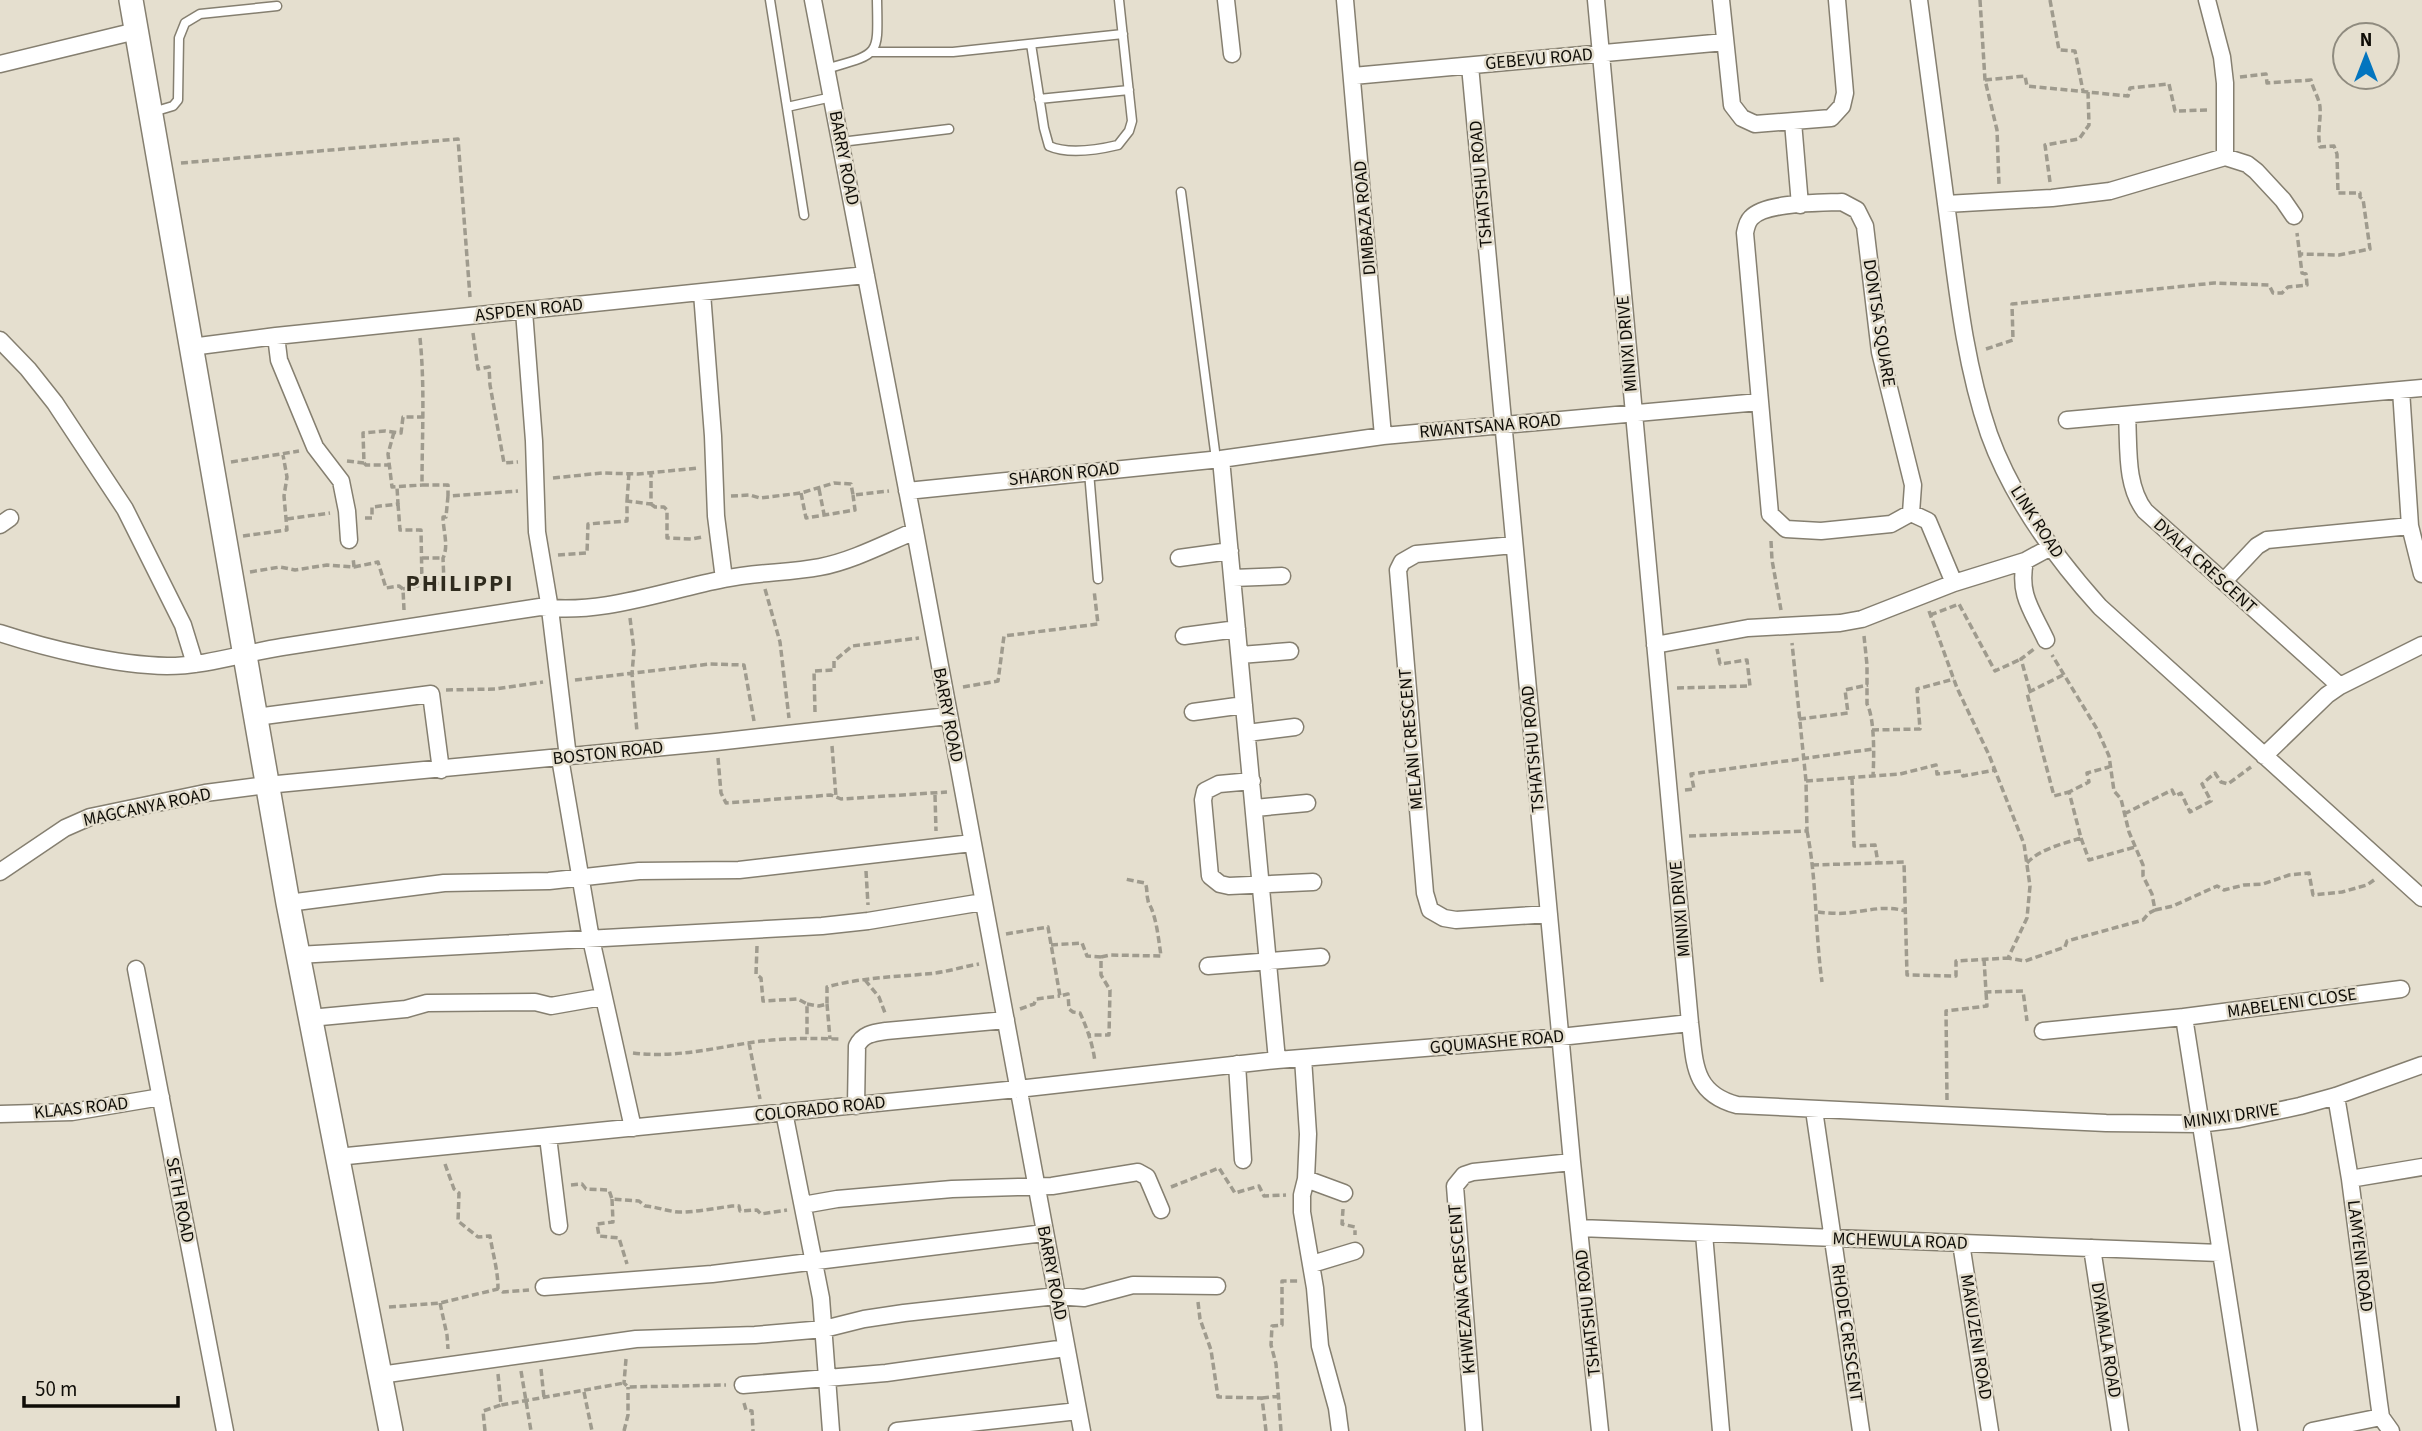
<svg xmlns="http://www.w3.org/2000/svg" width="2422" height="1431" viewBox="0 0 2422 1431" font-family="'Source Sans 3',sans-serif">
<rect width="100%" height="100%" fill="#e5dfcf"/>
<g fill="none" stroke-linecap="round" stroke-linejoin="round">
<g stroke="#857f70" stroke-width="11">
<path id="lane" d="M770,0L804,215
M1031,44L1044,128L1049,146C1069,155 1097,150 1118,145L1129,131L1132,121L1119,0
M872,52H953L1123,34
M826,69C881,53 878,57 877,0
M1039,99L1129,90
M787,107L832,97
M153,112L173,106L178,100L179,38L185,23L200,14L277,6
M841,142L949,129
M1181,192L1216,459
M1089,472L1098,579"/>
</g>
<g stroke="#857f70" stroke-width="19">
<path id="street" d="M813,0L915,531L1082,1431
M1226,0L1232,54
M1345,0L1383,436
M1596,0L1690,1023C1695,1062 1692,1093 1737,1105L2106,1123L2199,1124L2239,1119L2300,1106L2336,1096L2422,1065
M1721,0L1732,105L1742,118L1755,124L1831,118L1842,106L1845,93L1837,0
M1919,0C1929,75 1939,151 1949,226C1958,297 1966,367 1989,434C2012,498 2055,557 2100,607L2422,898
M2207,0L2222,57L2225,83V157
M0,64L136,31
M1470,66L1572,1162L1600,1431
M1353,76L1725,42
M1793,122L1800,205
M1842,202L1857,210L1865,226L1880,352L1913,485L1911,513L1891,524L1821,531L1786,529L1770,514L1745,233C1746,228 1747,222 1751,218C1765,202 1821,203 1842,202Z
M1946,204L2052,198L2110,191L2225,157L2247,164L2256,171L2283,200L2294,216
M702,293L713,436L716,516L724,579
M524,311L534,441L537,532L550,609L568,757
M276,336L279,360L315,447L341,481L347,511L349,540
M0,340L28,369L55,403L125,509L183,625L195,664
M191,347L276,336L866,275
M2401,390L2410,526L2422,574
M2127,415C2129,447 2125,485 2145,511L2340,686
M2067,420L2422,388
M1221,459L1277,1060
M907,491L1221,459L1383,436L1759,402
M1911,513L1928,521L1954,583
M0,525L10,518
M1514,545L1416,554L1402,562L1398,570L1425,893L1430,910L1444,918L1456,920L1549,914
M1179,558L1230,551
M2025,561C2018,595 2032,610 2046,640
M1233,578L1282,576
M2224,581L2257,546L2267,540L2410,526
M0,633C49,649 116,665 167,666C205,666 244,653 282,647C368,633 454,620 540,607C602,615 663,591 724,579C756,572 788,573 820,567C852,561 884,544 915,531
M1184,636L1237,629
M1655,645L1748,628L1840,623L1862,619L1954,583L2025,561L2051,547
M1240,655L1290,651
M1193,712L1244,705
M256,717L431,694L441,770
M1247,733L1295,727
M2264,756L2327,695L2340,686L2422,645
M560,758L591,939L633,1128
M1252,781L1219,784L1205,791L1203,800L1210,876L1220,884L1229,886L1313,882
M1255,808L1307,803
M0,872L65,828L90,817L205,793L267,785L716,742L948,716
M288,903L444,883L549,881L639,871L739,870L972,843
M297,955L822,926L868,921L983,902
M1208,966L1321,957
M136,969L225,1431
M2184,1017L2249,1431
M310,1018L406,1009L427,1003L535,1002L551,1006L602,997
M2043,1031L2184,1017L2401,989
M1303,1058L1308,1134L1306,1179L1302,1195V1212L1315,1288L1320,1346L1337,1408L1340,1431
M1237,1064L1243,1160
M2336,1096L2350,1179L2379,1403L2381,1417L2391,1431
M856,1106L857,1046C863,1034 873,1033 886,1031L1006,1020
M1814,1110L1861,1431
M784,1112L821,1298L831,1431
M0,1114L72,1112L161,1097
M548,1137L559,1226
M337,1157L1018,1089L1277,1060L1560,1037L1690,1023
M1306,1179L1344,1193
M2350,1179L2422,1167
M803,1205L837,1199L952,1189L1052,1186L1138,1172L1147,1177L1161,1210
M1579,1228L2220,1253
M1704,1234L1721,1431
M1961,1243L1990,1431
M2092,1248L2120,1431
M1312,1264L1355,1251
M544,1287L712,1274L1044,1233
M380,1375L636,1339L755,1335L824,1329L864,1319L904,1313L1056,1296L1084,1298L1133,1285L1217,1286
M743,1385L886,1373L1066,1348
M897,1431L1078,1411
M1474,1431L1455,1186L1464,1175L1473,1172L1572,1162
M2312,1431L2381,1417"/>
</g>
<g stroke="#857f70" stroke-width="26">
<path id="secondary" d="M131,0L288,903L391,1431"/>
</g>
<path stroke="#9f9b8e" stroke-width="3.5" stroke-dasharray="7 3.5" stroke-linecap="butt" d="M1980,0L1985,80L1997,130L1999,185
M2050,0L2059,50L2075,51L2083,91
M2240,77L2266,74L2267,83L2311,80C2313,89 2319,98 2320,107C2321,121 2317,133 2320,147L2334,146L2337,154L2338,193H2360V197L2363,199L2370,249L2339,255L2301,254
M1985,80L2025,76L2027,86L2128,96L2130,88L2169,84L2175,111L2208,110
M181,163L458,139L470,297
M2050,182L2045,145L2079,139L2089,125L2088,92
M473,333L478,369L489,367L490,385L504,463L518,462
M420,338C425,387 422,436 422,485H448V496L518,491
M1986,349L2013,340L2012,304L2214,283L2269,285L2273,293H2282L2288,287L2307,285L2306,274L2302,273L2297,233
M394,432L388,454L392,487L422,485
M347,461L364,463L363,433L385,431L401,433L403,417H424
M231,462L299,451
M364,463L366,465H389
M553,478L602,473L638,474L699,468
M819,489L824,514
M801,493L806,518L855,510L853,495
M731,496L750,495L760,498L801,493L834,483L851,484L853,495L889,491
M627,501L629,473
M398,504L400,530H421L422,585L403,589
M651,504L655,507H664L667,510V538L692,539L702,537
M365,518H372V507L398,504L397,487
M287,519L330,513
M243,536L287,530L284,496L287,477L283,455
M1771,541L1772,560L1781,610
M558,555L587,553L588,524L627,521V501L651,504V473
M422,558H443
M354,567L378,562L386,588L399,586L403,589L404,610
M250,572L280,567L295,570L327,565L354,567L353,557
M423,585L444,583L443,558C449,546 443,530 443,517H446L448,496
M765,589L780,642L789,718
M1929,611L1957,688L1989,755L2024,844L2030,886L2027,918L2008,958L2025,961L2065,947L2067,941L2143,920L2149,913L2155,910L2152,894L2143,876V865L2129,832L2121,799L2114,791L2109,756L2097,729L2052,655
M1930,615L1959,604L1995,671L2021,659
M630,618L634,650L632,674L637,732
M1864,636L1867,665V704C1875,719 1874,759 1873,776
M2063,675L2027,693L2054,796L2069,792
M575,680L710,664L744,665L754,721
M963,687L998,681L1004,636L1098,624L1094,590
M1677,688L1750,686L1747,660L1720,664L1717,649
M446,690L495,689L543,682
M2030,691L2021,659L2034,649
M815,712L814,671L834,670V661L852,646L919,638
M1799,719L1848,713L1845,690L1868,685
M1872,730L1920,729L1917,689L1954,679
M832,746L836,797
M718,758L721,793L726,803L831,795L841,799L947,792
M1852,778L1854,846L1875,845L1878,863L1904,862L1907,975L1956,976V961L2008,958
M1806,781L1900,774L1936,765L1937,774L1961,771L1963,776L1995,770
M1685,790L1694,789L1691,774L1873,749
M935,795L936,831
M2124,814L2172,790L2175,796L2181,793L2190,812L2211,801L2202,784L2215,773L2221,782L2228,784L2251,767
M1807,831C1817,881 1815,932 1822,982
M1689,836L1807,831L1806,781L1792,643
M2081,838L2089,860L2135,847
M2027,863C2040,849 2062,844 2081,838L2069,792L2089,782L2087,773L2109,767
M1812,865L1878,863
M866,871L868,905
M2155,910L2173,906L2217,886L2224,890L2244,885L2263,884L2289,875L2309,873L2313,895L2342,892L2367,885L2374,880
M1818,912C1827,913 1838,914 1847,913C1867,911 1885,905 1905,911
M1006,934L1048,927L1060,996L1068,994L1069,1009L1073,1012L1080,1013C1087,1028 1093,1045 1095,1062
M1051,945L1082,943L1087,956L1101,957V975L1110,990L1109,1035H1088
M757,946L756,974L761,978L763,1001L798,999L807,1004V1038
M1101,957L1110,955L1161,956C1159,942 1157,923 1152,910C1151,906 1148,904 1148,900C1146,893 1148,889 1145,883L1125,879
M1984,959L1986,992L2023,991L2027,1021
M865,980L879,997L885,1013
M807,1004L819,1006L827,1004V987C859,978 892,977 925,974C944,973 961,967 979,964
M827,1004L830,1039
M1020,1009L1034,1004L1036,999L1060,996
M749,1043L760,1099
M633,1053C672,1058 710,1049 748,1043C779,1038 810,1038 841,1039
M1947,1100L1946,1011L1987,1006L1986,992
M445,1164L454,1189L459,1193L458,1221L478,1237L490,1236C493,1255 498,1270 498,1289
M571,1185L582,1184L586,1189L609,1190L612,1199L639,1201L645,1206C659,1207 671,1213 685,1212C701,1211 717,1208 732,1206H739L740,1211L757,1210L761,1214L787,1210
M1171,1187L1219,1168L1235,1193L1259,1186L1264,1196L1286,1195
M612,1199L613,1222L597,1224L599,1236L619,1238L627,1264
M1343,1209L1342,1224L1355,1227V1235
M1198,1302L1200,1319L1211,1350L1218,1397L1262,1398L1266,1431
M440,1303L447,1335L448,1349
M389,1307L440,1303L498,1289L503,1292L529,1290
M626,1359L624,1383L628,1387L726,1385
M541,1369L544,1398
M521,1371L531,1431
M498,1374L501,1405L624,1383
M584,1392L592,1431
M1262,1398L1280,1396
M744,1403L746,1410L752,1411L753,1431
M485,1431L483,1411L501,1405
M624,1431L628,1415V1387
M1281,1431L1276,1364L1271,1345L1272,1326L1282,1325V1281H1298"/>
<use href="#lane" stroke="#fff" stroke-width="8"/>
<use href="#street" stroke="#fff" stroke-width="16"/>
<use href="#secondary" stroke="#fff" stroke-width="23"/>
</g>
<g text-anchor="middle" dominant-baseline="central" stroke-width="5" stroke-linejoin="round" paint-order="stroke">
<g font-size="18" fill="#0f0d07" stroke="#e5dfcf">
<text transform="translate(1539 59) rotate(-5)">GEBEVU ROAD</text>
<text transform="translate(844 158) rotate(79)">BARRY ROAD</text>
<text transform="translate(1481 184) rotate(-95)">TSHATSHU ROAD</text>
<text transform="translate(1365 218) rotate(-95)">DIMBAZA ROAD</text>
<text transform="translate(529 310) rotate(-6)">ASPDEN ROAD</text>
<text transform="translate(1879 323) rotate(81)">DONTSA SQUARE</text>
<text transform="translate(1627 344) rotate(-95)">MINIXI DRIVE</text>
<text transform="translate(1490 426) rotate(-5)">RWANTSANA ROAD</text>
<text transform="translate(1064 474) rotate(-6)">SHARON ROAD</text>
<text transform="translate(2037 522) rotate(57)">LINK ROAD</text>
<text transform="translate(2205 566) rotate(42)">DYALA CRESCENT</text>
<text transform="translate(948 715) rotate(79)">BARRY ROAD</text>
<text transform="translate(1411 739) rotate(-95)">MELANI CRESCENT</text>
<text transform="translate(1533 749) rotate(-95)">TSHATSHU ROAD</text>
<text transform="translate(608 753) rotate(-6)">BOSTON ROAD</text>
<text transform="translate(147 807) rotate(-12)">MAGCANYA ROAD</text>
<text transform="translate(1680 909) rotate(-95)">MINIXI DRIVE</text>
<text transform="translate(2292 1003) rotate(-8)">MABELENI CLOSE</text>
<text transform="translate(1497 1042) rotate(-5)">GQUMASHE ROAD</text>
<text transform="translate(81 1108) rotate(-6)">KLAAS ROAD</text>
<text transform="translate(820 1109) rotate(-6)">COLORADO ROAD</text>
<text transform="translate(2231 1116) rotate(-8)">MINIXI DRIVE</text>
<text transform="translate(180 1200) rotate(79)">SETH ROAD</text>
<text transform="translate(1900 1241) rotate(2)">MCHEWULA ROAD</text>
<text transform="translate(2360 1256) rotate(83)">LAMYENI ROAD</text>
<text transform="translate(1052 1273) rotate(79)">BARRY ROAD</text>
<text transform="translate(1462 1289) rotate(-95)">KHWEZANA CRESCENT</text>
<text transform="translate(1588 1313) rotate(-96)">TSHATSHU ROAD</text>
<text transform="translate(1847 1333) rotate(82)">RHODE CRESCENT</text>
<text transform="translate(1976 1337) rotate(81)">MAKUZENI ROAD</text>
<text transform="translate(2106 1340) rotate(81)">DYAMALA ROAD</text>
</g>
<g font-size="24" font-weight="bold" letter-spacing="2" fill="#2f2b1e" stroke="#e5dfcf">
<text x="460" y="583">PHILIPPI</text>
</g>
</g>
<g transform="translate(2366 56)"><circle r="33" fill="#e5dfcf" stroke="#8f8b7f" stroke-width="2"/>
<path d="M0-5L12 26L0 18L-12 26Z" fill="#0375bf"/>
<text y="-10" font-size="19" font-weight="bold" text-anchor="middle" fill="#0f0d07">N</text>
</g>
<path d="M24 1396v10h154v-10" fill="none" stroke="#0f0d07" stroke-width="3.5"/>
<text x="35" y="1396" font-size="21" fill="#0f0d07" stroke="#e5dfcf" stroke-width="5" paint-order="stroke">50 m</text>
</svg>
